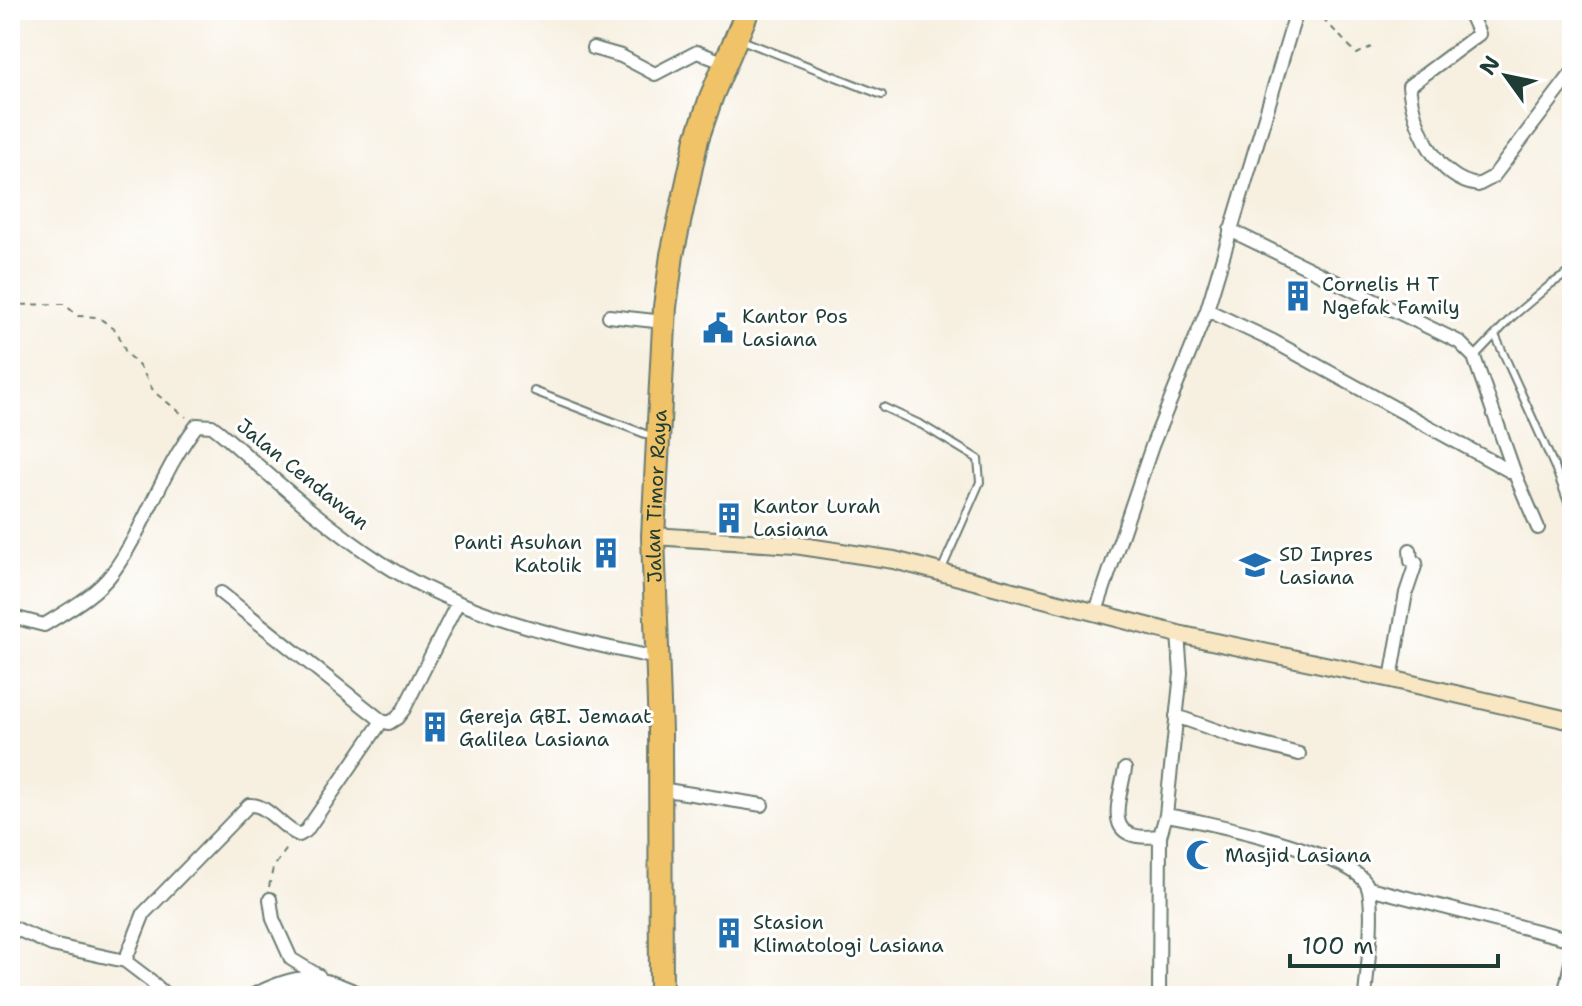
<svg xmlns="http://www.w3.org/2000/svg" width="1582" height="1006" viewBox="0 0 1582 1006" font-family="'Shantell Sans',sans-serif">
<rect width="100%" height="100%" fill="#fff"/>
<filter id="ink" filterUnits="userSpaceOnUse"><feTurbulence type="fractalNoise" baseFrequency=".0125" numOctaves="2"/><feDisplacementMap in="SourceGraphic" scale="16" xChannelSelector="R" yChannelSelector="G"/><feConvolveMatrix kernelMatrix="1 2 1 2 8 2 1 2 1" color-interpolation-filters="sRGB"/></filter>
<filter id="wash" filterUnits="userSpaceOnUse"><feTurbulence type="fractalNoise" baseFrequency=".006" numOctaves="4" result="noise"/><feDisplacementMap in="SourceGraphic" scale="32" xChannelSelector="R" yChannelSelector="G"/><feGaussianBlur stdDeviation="1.8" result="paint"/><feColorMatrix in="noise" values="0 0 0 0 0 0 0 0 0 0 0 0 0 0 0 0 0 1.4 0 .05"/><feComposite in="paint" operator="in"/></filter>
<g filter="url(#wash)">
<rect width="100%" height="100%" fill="#f7f0e1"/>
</g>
<g filter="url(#ink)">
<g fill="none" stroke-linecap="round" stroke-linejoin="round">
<g stroke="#6b7c71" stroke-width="10">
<path id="lane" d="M739,39L882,95
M1495,335L1556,470L1572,513
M1474,357L1512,317L1551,284L1572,271
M534,391L653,437
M883,407L922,425L978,459L980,482L941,571"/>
</g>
<g stroke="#6b7c71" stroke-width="16">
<path id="street" d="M1468,10L1479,34L1409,86C1413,123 1435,179 1478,185L1493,177L1572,73
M593,48L621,56L655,74L697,52L725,63
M1207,310L1273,341L1515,474L1474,357L1459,342L1230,230
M609,316L664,322
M1515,474L1538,528
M221,593L382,721
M1095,614L1152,446L1207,310L1297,10
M10,620L13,617L44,625C68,610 96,595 113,572C146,526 162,470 197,425L212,426L221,433C273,478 324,525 382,563C462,615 565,639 657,658
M1178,634L1181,673L1166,815C1203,821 1352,853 1367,885C1376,905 1367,972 1365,996
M1391,679L1406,593L1416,563L1411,561L1410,550
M1176,716L1241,739L1299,754
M1125,769C1118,807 1102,843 1160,836L1166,815
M660,789L762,805
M1369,888L1572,940
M270,899L273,919L291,959L319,976
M10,926L52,945L125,961L150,980L167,996
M125,961L144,913L249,805C267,803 281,828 299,835L306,831L382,721L389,723L397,718L404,709L458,602
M251,996C302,971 316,974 365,996
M1159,996L1160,836
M1564,996L1572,958"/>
</g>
<g stroke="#6b7c71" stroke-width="20">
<path id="secondary" d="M653,536L795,545L894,560L1178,634L1391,679L1572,721"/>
</g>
<g stroke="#6b7c71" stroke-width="26">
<g id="highway">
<path id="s1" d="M661,996L660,731L653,536L665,307L672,255L697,139L712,95L748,10"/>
</g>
</g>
<path stroke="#6b7c71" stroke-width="2" stroke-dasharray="6 6" stroke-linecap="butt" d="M1315,10L1357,54L1371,47
M10,305L64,304L78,316L98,317L117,331L126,353L141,368L154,392L186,417
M269,887L273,868L288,847"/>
<use href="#lane" stroke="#fff" stroke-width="6"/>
<use href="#street" stroke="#fff" stroke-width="12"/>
<use href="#secondary" stroke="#f9e7c3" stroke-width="16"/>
<use href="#highway" stroke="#f1c369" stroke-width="22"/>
</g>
</g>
<defs>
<g id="building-bare" transform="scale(2.4)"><path d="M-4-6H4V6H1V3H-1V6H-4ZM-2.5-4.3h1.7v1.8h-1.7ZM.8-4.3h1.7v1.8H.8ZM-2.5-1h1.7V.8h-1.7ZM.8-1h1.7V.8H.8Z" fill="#1f6fb2" stroke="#fff" stroke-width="2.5" paint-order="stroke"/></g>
<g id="civic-bare" transform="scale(2.4)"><path d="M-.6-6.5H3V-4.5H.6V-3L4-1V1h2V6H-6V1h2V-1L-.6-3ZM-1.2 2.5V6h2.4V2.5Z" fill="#1f6fb2" stroke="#fff" stroke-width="2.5" paint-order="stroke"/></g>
<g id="school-bare" transform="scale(2.4)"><path d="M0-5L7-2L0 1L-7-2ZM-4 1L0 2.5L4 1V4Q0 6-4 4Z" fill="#1f6fb2" stroke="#fff" stroke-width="2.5" paint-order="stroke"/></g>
<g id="mosque-bare" transform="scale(2.4)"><path d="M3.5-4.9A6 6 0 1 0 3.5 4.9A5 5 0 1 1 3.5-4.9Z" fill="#1f6fb2" stroke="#fff" stroke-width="2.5" paint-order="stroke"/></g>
</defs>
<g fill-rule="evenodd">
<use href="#building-bare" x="1298" y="296"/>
<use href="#civic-bare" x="718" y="328"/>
<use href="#building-bare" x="729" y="518"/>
<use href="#building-bare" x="606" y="553"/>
<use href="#school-bare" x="1255" y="565"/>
<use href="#building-bare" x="435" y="727"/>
<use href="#mosque-bare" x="1201" y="855"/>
<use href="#building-bare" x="729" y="933"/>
</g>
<g text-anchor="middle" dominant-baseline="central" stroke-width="6" stroke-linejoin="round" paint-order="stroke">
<g font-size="20" fill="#1f3d34" stroke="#fff" text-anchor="start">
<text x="1322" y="284">Cornelis H T<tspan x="1322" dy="23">Ngefak Family</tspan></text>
<text x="742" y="316">Kantor Pos<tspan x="742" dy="23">Lasiana</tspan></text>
<text x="753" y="506">Kantor Lurah<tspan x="753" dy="23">Lasiana</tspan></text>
<text x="582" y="542" text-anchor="end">Panti Asuhan<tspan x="582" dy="23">Katolik</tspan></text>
<text x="1279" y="554">SD Inpres<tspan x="1279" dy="23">Lasiana</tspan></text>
<text x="459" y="716">Gereja GBI. Jemaat<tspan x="459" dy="23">Galilea Lasiana</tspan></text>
<text x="1225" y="855">Masjid Lasiana</text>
<text x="753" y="922">Stasion<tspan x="753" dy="23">Klimatologi Lasiana</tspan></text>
</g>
<g font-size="20" fill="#1f3d34" stroke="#fff">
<text transform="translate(303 474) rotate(39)">Jalan Cendawan</text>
<text stroke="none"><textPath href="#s1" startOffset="500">Jalan Timor Raya</textPath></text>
</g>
</g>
<rect width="1582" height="1006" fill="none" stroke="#fff" stroke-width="40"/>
<g transform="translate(1506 76) rotate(303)" stroke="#ffffff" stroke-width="6" paint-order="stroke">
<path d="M0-6L14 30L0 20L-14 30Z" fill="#1f3d34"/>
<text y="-12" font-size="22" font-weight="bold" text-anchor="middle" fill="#1f3d34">N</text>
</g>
<path d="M1290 954v12h208v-12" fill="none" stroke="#1f3d34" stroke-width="4"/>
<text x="1302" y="954" font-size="24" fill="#1f3d34" stroke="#ffffff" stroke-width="6" paint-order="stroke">100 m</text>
</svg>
